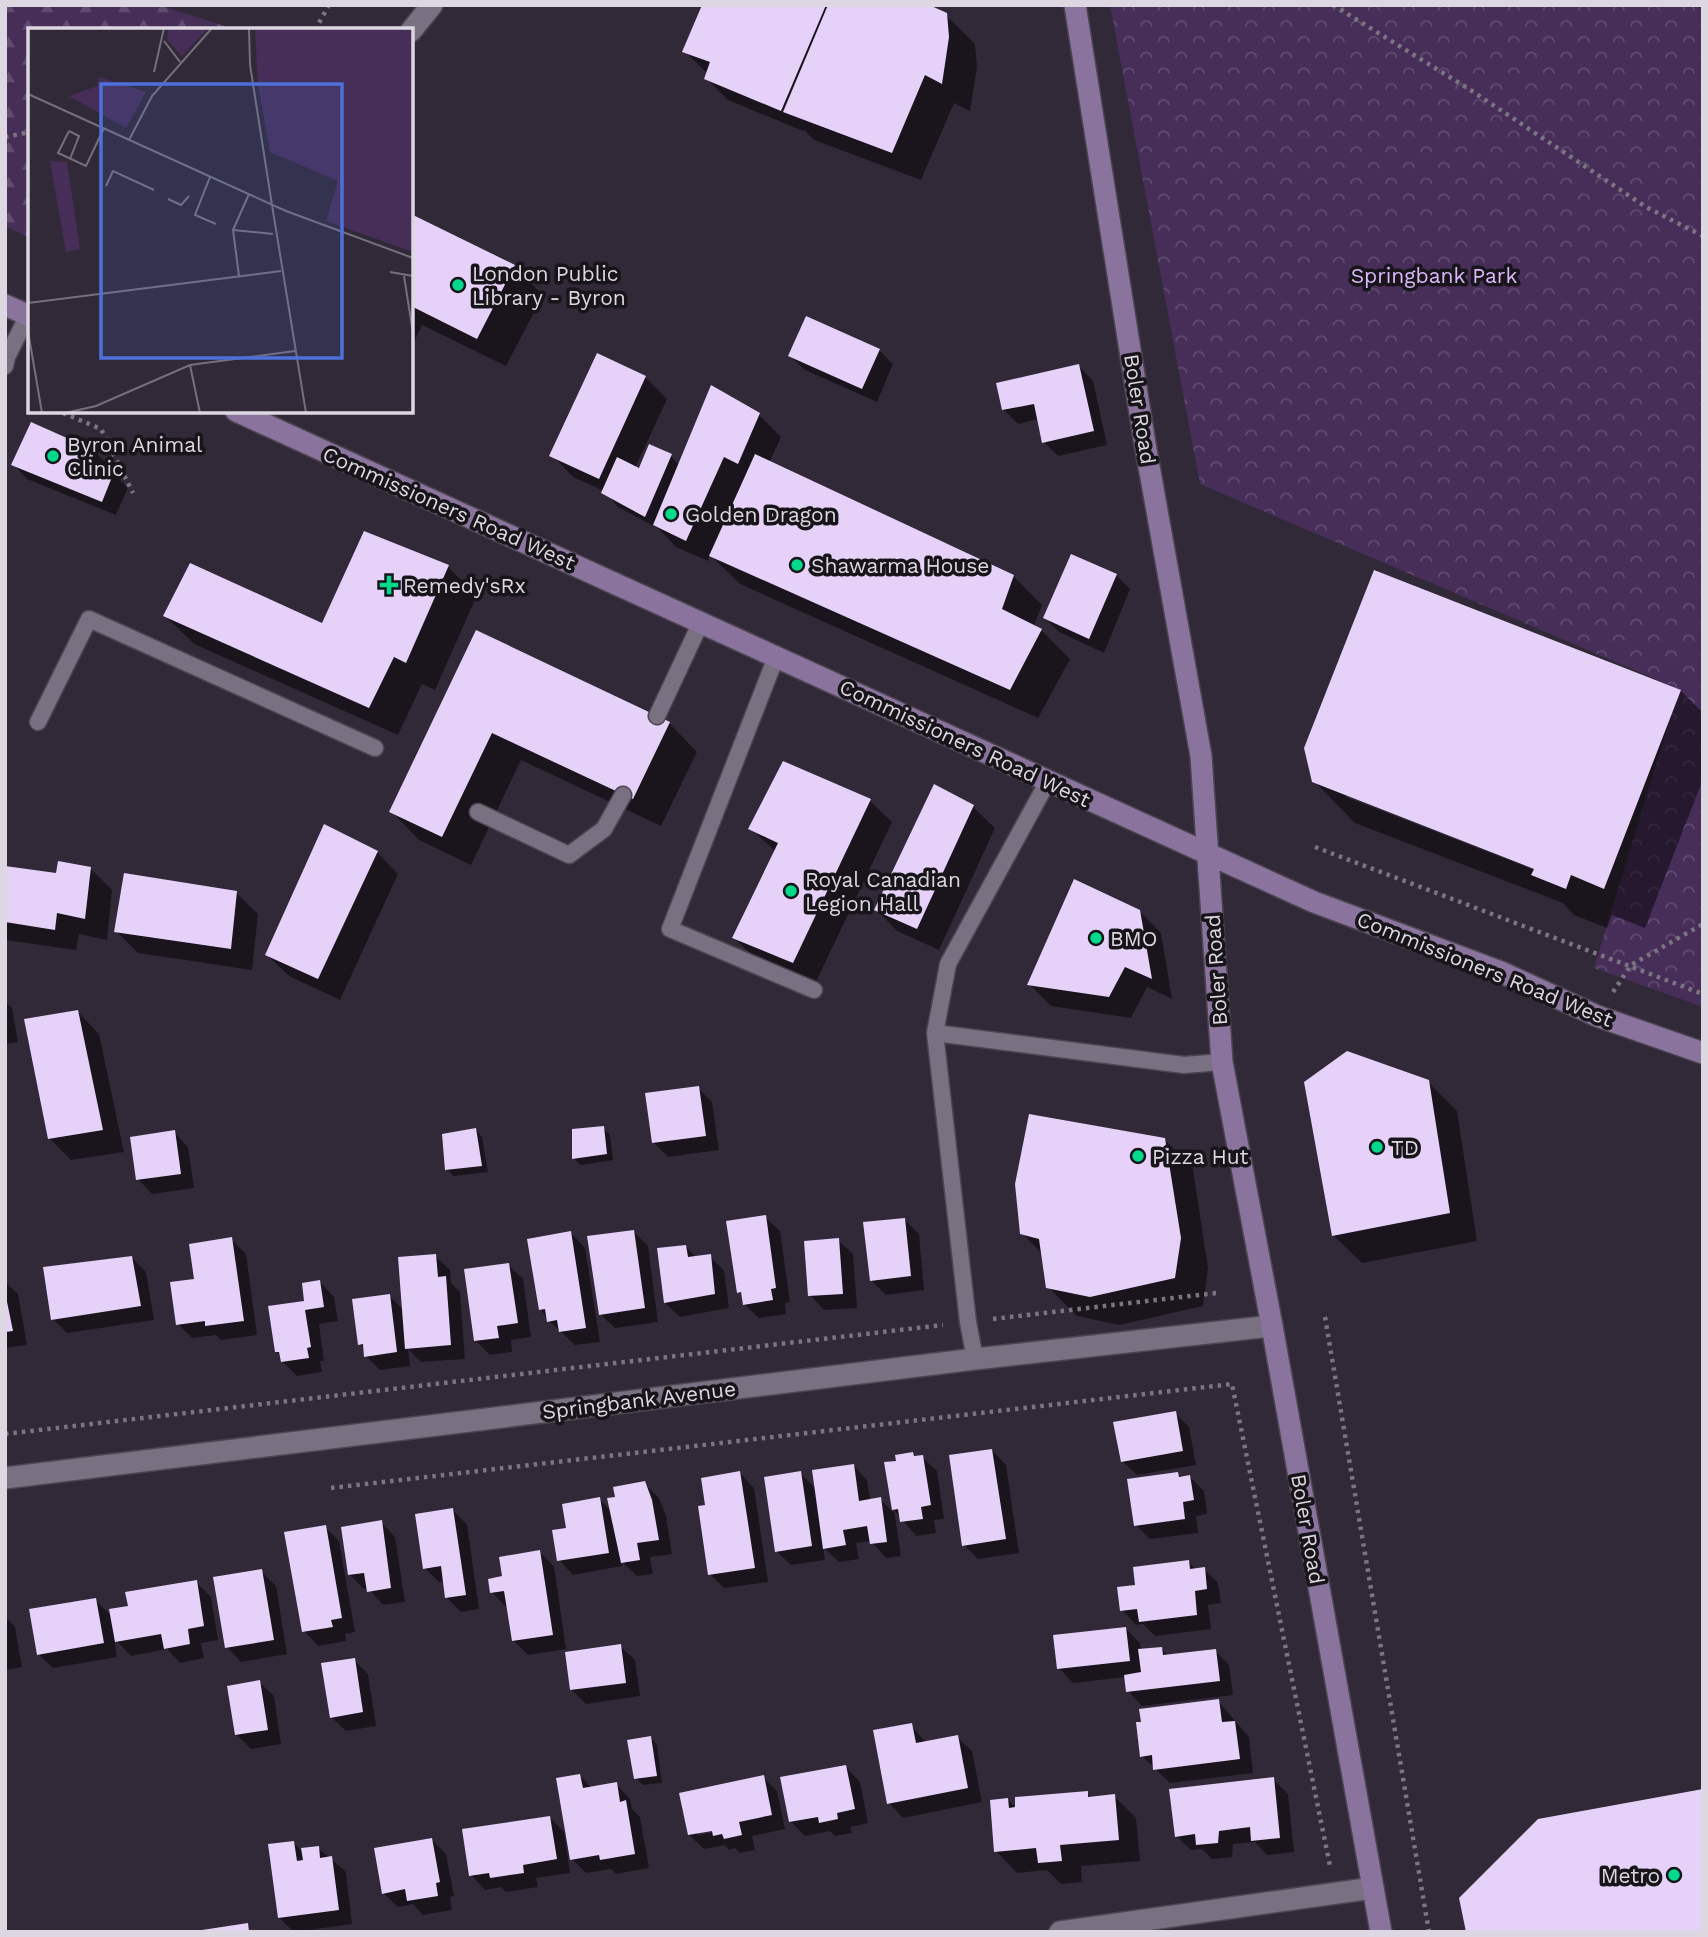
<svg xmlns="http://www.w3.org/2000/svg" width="1708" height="1937" viewBox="0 0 1708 1937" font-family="'Work Sans',sans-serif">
<defs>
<pattern id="forest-firs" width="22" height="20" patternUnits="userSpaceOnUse" patternTransform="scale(1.75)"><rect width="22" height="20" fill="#462e58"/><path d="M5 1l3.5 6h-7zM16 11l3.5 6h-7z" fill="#604c70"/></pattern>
<pattern id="park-crowns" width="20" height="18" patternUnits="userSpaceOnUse" patternTransform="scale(1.75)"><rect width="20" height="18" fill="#462e58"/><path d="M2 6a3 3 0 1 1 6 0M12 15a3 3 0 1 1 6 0" fill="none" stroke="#604c70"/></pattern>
</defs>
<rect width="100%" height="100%" fill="#312938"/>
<path fill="url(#forest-firs)" d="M5,5H159L237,30H30V238L5,226Z"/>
<path fill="url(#park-crowns)" d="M1110,5H1703V1007L1594,968L1679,689L1200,484Z"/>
<path fill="#0007" fill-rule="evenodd" d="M704,5H925L946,15L975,44L977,67L970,111L954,103L921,180L814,140L804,130L803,131L728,100L706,78L708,74L684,51Z
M411,216L514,266L543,295L506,366L422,325L411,349Z
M879,350L893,364L877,402L805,370L790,356Z
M1079,366L1093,381L1107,445L1058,456L1044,442L1039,419L1018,424L1003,409Z
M645,377L667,399L635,468L640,470L671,456L679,465L759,415L781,437L769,463L1013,576L1042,605L1034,626L1041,630L1070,659L1038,718L740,584L710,555L708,561L676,547L659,529L618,507L604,491L573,477L552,455Z
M95,452L109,466L106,471L113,473L128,488L116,515L27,479L13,464Z
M448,567L477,595L435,690L422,684L398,735L194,644L165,616L323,625Z
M1116,575L1130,589L1104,653L1059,632L1045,618Z
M477,632L669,723L697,752L661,826L521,760L471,865L419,840L391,811Z
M1681,691L1703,713V779L1645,928L1612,915L1607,928L1574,915L1563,903L1355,823L1314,781ZM1346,793L1543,870L1542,873L1346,797Z
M934,786L973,807L995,828L939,950L897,931L876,909Z
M870,801L892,822L815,984L756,959L734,938L776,852L751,829Z
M377,852L398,874L340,1000L289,976L267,955Z
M5,868L58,875L90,868L112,890L107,940L79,934L76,950L5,940Z
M236,893L258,914L252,970L138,953L116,931Z
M1139,911L1161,933L1172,999L1147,987L1131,1018L1051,1006L1029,984Z
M5,1002L12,1008L18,1042L5,1044Z
M78,1012L99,1034L124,1152L71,1160L49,1138Z
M1428,1082L1457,1111L1477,1241L1362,1263L1333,1235Z
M698,1088L712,1102L719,1150L668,1157L653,1142Z
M603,1128L610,1135L613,1160L581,1165L574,1159V1131Z
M476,1130L482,1137L488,1172L454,1176L447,1170Z
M174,1132L188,1147L194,1188L152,1194L138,1179Z
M1165,1140L1193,1169L1208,1268L1203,1306L1119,1325L1077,1316L1048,1287L1043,1255L1022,1233Z
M765,1217L780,1231L790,1302L785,1303L786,1314L759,1318L744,1304L743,1296L739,1292Z
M904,1219L919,1234L924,1290L886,1295L871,1280Z
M633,1231L648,1246L658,1322L615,1328L600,1314Z
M571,1233L585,1248L600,1342L575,1345L549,1321L540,1309Z
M231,1239L246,1254L257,1335L221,1340L216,1335L192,1338L178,1324L196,1281Z
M838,1240L853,1254L857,1308L824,1310L810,1295Z
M686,1247L697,1258L710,1256L724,1271L729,1308L680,1317L665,1303Z
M435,1256L450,1270L451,1283L460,1292L465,1359L421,1362L408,1349L410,1366L380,1370L366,1356L365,1349L360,1344L389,1296L404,1310Z
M132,1258L146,1272L154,1320L67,1333L53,1319Z
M508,1265L523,1279L531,1337L511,1340L512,1352L490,1355L476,1341Z
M5,1282L18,1294L27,1345L5,1348Z
M320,1282L334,1297L338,1321L319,1324L324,1361H320L322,1372L297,1376L282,1361L277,1352Z
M1175,1413L1189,1427L1196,1465L1137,1475L1122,1461Z
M992,1450L1006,1465L1019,1553L978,1559L964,1545Z
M913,1453L917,1458L922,1457L937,1471L944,1519L934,1520L936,1533L916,1536L894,1510L901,1556L886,1558L871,1541L856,1543L859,1559L839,1562L823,1547L825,1560L791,1565L776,1551L800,1473L816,1489L853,1465L867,1480L870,1500L880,1499L894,1513L886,1464L898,1462Z
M740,1473L754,1488L768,1582L724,1588L710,1574L707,1506Z
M1178,1474L1182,1478L1190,1477L1204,1491L1207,1514L1196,1516L1198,1533L1150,1539L1136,1525Z
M644,1483L659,1498L666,1516L672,1554L650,1557L653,1574L637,1576L621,1561L622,1566L573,1575L559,1560L568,1530L599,1499L612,1512L617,1498Z
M453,1510L467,1525L479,1609L461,1612L447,1598L445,1581L439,1582L425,1568Z
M381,1522L395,1537L405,1602L383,1605L368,1588L364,1589L350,1575Z
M325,1527L339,1541L355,1632L345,1634L346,1641L318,1646L304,1631Z
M539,1552L554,1566L566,1649L528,1655L514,1641L508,1606L506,1607L492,1592L504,1578Z
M1189,1562L1196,1570L1204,1569L1218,1583L1221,1603L1208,1605L1211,1629L1155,1636L1143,1624L1136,1625L1122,1610L1137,1586Z
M261,1571L276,1586L287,1654L241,1662L227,1647Z
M196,1582L211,1597L218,1640L201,1643L204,1658L180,1663L167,1649L131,1656L114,1638L117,1657L53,1668L38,1654L95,1600L113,1617L130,1608Z
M5,1617L15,1627L22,1667L5,1670Z
M1126,1629L1140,1643L1141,1651L1161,1649L1169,1656L1215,1651L1229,1665L1233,1695L1142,1706L1128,1691L1126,1677L1073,1683L1059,1668Z
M620,1646L635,1660L640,1696L586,1704L572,1690Z
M354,1660L368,1674L376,1726L346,1731L331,1717Z
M259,1682L274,1696L281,1744L251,1749L236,1734Z
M1218,1701L1249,1737L1253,1773L1170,1783L1142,1756Z
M911,1725L926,1743L957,1737L972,1751L982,1802L903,1818L889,1803Z
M651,1738L657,1745L662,1783L643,1785L636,1778Z
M846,1767L860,1782L868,1823L850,1827L852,1833L835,1836L830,1831L805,1836L790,1821Z
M580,1776L592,1788L616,1784L630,1799L632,1809L640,1817L649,1868L616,1874L611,1869L586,1873L572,1859Z
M763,1777L777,1791L785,1829L752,1836L755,1850L740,1853L735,1848L729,1850L725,1845L704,1849L689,1835ZM721,1827V1831L698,1835V1832Z
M1273,1779L1288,1794L1294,1852L1267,1855L1255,1842L1233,1844L1232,1857L1212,1859L1202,1849L1191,1850L1176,1836Z
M1087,1793L1092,1798L1114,1796L1136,1818L1140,1861L1081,1866L1082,1882L1061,1884L1047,1870L1017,1873L996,1851L1008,1800L1017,1809Z
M549,1817L564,1832L570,1873L536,1878L538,1887L506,1892L501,1887L485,1890L471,1875Z
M432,1840L446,1854L454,1896L450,1897L452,1910L423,1915L413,1904L398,1907L383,1893Z
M294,1843L304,1853L318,1848L346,1872L352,1924L294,1932L279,1918Z"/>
<path fill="#e6d2f9" d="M702,5H826L781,111L704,79L710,62L682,52Z
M828,5H929L947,13L949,37L942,84L925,75L892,153L783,112Z
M411,214L515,265L477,339L411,306Z
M806,316L880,349L862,389L788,356Z
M597,353L646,376L599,479L549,456Z
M1079,364L1094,431L1042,443L1034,404L1002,410L996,383Z
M711,385L760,413L738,464L724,457L686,541L653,525Z
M31,422L96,451L89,462L114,472L102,502L11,465Z
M649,444L672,454L645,517L601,493L617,457L639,468Z
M755,454L1014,575L1002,609L1042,629L1010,690L709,556Z
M364,531L449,565L406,663L394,657L369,708L163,616L190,563L322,623Z
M1071,554L1117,574L1089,639L1043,618Z
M1374,570L1681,690L1604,889L1571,875L1566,889L1531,875L1534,869L1312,782L1304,748Z
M476,630L670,722L633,799L492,733L442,837L389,812Z
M783,761L871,799L793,963L732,938L778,843L748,829Z
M934,784L974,805L917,929L874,910Z
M324,824L378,851L318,979L265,955Z
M58,861L91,867L85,919L57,913L55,930L5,922V866L56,873Z
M124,873L237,891L231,949L114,932Z
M1074,879L1140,910L1152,979L1125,967L1109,997L1027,985Z
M78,1010L103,1130L48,1139L24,1019Z
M1347,1051L1429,1080L1450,1213L1332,1236L1304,1082Z
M699,1086L706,1136L652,1143L645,1093Z
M1029,1114L1165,1138L1181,1238L1175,1278L1090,1297L1046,1288L1039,1239L1020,1234L1015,1184Z
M604,1126L607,1154L572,1159V1129Z
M476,1128L482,1166L445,1170L442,1134Z
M175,1130L181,1174L136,1180L130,1137Z
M766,1215L776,1288L771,1289L773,1300L743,1305L741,1292L737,1293L726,1221Z
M905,1218L911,1276L870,1281L863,1222Z
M634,1230L645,1308L599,1315L587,1236Z
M571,1231L586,1328L559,1332L557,1320L547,1322L545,1309L539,1310L527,1239Z
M232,1237L244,1321L205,1326V1321L176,1325L170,1282L194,1279L189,1244Z
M839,1238L843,1294L808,1296L804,1241Z
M686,1245L688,1257L711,1254L715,1294L664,1303L657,1248Z
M436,1254L438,1277L446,1276L451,1345L405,1349L398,1257Z
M132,1256L141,1306L51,1320L43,1267Z
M509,1263L518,1323L497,1326L499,1338L474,1341L464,1269Z
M320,1280L324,1307L305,1310L311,1347L307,1348L309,1358L281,1362L279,1352H275L268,1306L304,1301L302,1283Z
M5,1292L13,1331L5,1332Z
M390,1294L397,1352L364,1357L363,1344L358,1345L352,1299Z
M1176,1411L1183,1451L1121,1462L1113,1422Z
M992,1449L1006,1539L962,1546L949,1455Z
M913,1452L914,1456L923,1455L931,1505L921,1507L923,1519L900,1522L898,1509L892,1510L884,1462L896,1461L895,1455Z
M854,1464L859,1501L881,1497L887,1542L870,1544L867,1526L843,1530L846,1545L823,1549L812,1470Z
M740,1471L755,1568L708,1575L698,1506L705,1505L701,1478Z
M801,1471L812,1546L775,1552L764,1477Z
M1178,1472L1179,1477L1190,1475L1194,1500L1183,1502L1185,1519L1134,1526L1127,1479Z
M645,1481L652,1500L659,1540L637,1543L640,1560L621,1563L607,1498L615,1497L613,1487Z
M600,1497L609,1553L557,1561L552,1530L566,1528L562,1504Z
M453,1508L466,1595L445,1598L441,1566L423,1569L415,1514Z
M382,1520L391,1588L367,1592L364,1573L348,1575L341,1527Z
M326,1525L342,1618L331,1620L333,1627L302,1632L284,1532Z
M540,1550L553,1635L512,1641L504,1591L490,1593L488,1579L502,1576L499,1557Z
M1189,1560L1190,1569L1205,1567L1207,1589L1195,1591L1197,1615L1139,1622L1137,1609L1120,1611L1117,1587L1135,1585L1133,1567Z
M262,1569L274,1640L225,1648L213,1577Z
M197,1580L204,1626L188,1629L190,1644L164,1649L161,1634L115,1642L109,1609L128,1606L125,1592Z
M96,1598L104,1643L37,1655L29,1609Z
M1126,1627L1130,1661L1057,1669L1053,1635Z
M621,1644L626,1683L570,1690L565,1652Z
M1162,1647L1163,1655L1216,1649L1220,1681L1126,1692L1124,1675L1141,1672L1138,1649Z
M355,1658L363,1712L330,1718L321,1663Z
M260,1680L268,1730L235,1735L227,1686Z
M1219,1699L1222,1722L1235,1721L1240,1759L1153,1770L1152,1755L1140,1757L1136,1722H1141L1139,1709Z
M912,1723L916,1743L958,1735L968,1788L887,1804L873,1730Z
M651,1736L657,1776L634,1779L627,1740Z
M846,1765L855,1809L837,1813L838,1819L819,1823L818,1817L789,1822L780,1777Z
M580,1774L583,1788L617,1782L620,1802L626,1800L635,1854L600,1860L599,1855L570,1860L556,1778Z
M764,1775L772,1815L739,1822L742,1835L724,1839L722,1834L713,1836L712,1831L688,1835L679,1793Z
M1274,1777L1280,1838L1251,1841L1250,1827L1219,1831L1218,1843L1196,1845L1195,1834L1175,1837L1169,1789Z
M1703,1789V1932H1466L1459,1898L1538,1819Z
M1088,1791V1797L1115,1794L1119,1840L1060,1845L1062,1861L1038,1863L1036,1848L994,1852L990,1800L1008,1798L1009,1808L1015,1807V1797Z
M550,1816L557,1859L523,1865L524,1873L490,1878L489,1873L469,1876L462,1829Z
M432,1838L440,1882L436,1883L438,1896L407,1901L405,1889L382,1894L374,1848Z
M294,1841L297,1861L303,1860L301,1848L319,1846L320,1858L332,1856L339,1910L278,1918L268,1844Z
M248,1923L249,1932H202V1930Z"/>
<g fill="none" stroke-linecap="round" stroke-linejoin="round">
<g stroke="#4c4551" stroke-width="19">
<path id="lane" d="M5,366L7,357L28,315
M776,657L670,929L814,990
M657,716L701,622
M38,722L89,619L375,748
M478,812L569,855L604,829L623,795
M935,1033L1184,1065L1222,1062
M975,1359L968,1322L935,1033L948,964L1048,781"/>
</g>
<g stroke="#4c4551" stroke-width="24">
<path id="street" d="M411,31L432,5
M5,1478L975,1359L1272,1326
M1060,1932L1373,1888"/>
</g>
<g stroke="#4c4551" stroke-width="24">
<path id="secondary" d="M1075,5L1145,444L1201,756L1222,1062L1272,1326L1381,1932
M5,305L30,316
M236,411L1314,902L1501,972L1597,1016L1703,1053"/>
</g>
<path stroke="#7b7481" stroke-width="4.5" stroke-dasharray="3.5 5" stroke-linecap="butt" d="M1333,5L1469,89L1646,207L1703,236
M315,30L329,5
M5,137L30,132
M63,413L101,429L133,493
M1315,847L1703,994
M1613,992L1631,965L1703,924
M1325,1317L1429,1932
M993,1319L1216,1293
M5,1434L943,1325
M331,1488L1232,1384L1330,1866"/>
<use href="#lane" stroke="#797081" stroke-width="16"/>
<use href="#street" stroke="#797081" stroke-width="21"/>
<use href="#secondary" stroke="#8a749d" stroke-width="21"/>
</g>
<g fill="#02d98b" stroke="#17141a" stroke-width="2.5">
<circle cx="458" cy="285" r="7"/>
<circle cx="53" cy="456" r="7"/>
<circle cx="671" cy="514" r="7"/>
<circle cx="797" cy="565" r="7"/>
<path d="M385.5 574.5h7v7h7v7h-7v7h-7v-7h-7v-7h7z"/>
<circle cx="791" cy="891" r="7"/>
<circle cx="1096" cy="938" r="7"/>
<circle cx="1377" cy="1147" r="7"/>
<circle cx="1138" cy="1156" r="7"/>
<circle cx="1674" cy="1875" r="7"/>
</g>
<g text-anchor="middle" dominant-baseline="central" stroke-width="7" stroke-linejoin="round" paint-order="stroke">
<g font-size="21" fill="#dcd7e1" stroke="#17141a" text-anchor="start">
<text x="472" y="273">London Public<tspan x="472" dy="24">Library - Byron</tspan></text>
<text x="67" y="444">Byron Animal<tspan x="67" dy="24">Clinic</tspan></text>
<text x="685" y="514">Golden Dragon</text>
<text x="811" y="565">Shawarma House</text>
<text x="403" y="585">Remedy'sRx</text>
<text x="805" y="879">Royal Canadian<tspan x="805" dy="24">Legion Hall</tspan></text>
<text x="1110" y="938">BMO</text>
<text x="1391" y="1147">TD</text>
<text x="1152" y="1156">Pizza Hut</text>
<text x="1660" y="1875" text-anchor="end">Metro</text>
</g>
<g font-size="21" fill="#dcb8fb" stroke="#17141a">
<text x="1434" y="275">Springbank Park</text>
</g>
<g font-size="21" fill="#dcd7e1" stroke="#17141a">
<text transform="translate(1140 409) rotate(81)">Boler Road</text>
<text transform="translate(449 508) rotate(24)">Commissioners Road West</text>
<text transform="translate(965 743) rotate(25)">Commissioners Road West</text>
<text transform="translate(1485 969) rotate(22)">Commissioners Road West</text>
<text transform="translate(1216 970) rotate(-94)">Boler Road</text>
<text transform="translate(639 1400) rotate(-7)">Springbank Avenue</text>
<text transform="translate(1308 1529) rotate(80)">Boler Road</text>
</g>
</g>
<g transform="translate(28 28)">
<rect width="385" height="385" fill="#312938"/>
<path d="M140,0H180L154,28L139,12ZM22,133L39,134L52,221L38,224Z" fill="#462e58"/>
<path d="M71,49L118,64L98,100L41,68L69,58Z" fill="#462e58"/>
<path d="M227,0H385V224L298,193L310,153L242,124L230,58Z" fill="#462e58"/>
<path fill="none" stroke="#756f7c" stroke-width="2" d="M221,0L222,37L244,177M136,13L152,34M126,44L136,0M0,66L258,183L385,230M41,103L30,125L58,138L76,100M41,103L51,108L42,131M101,112L124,68L184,0M182,149L167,187L188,196M78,158L85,143L126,162M140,171L153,177L161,168M244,177L278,385M205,202L245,206M362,244L385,248M211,248L205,202L221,166M376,248L385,305M0,275L253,243M0,303L14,385M162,337L172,385M37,385L68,378L162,337L267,323"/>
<path fill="#4d70da" fill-opacity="0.15" stroke="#4d70da" stroke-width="3.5" d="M73,56H314V330H73Z"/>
<rect width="385" height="385" fill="none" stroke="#dcd7e1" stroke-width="3.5"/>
</g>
<rect width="1708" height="1937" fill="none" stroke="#dcd7e1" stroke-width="14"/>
</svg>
